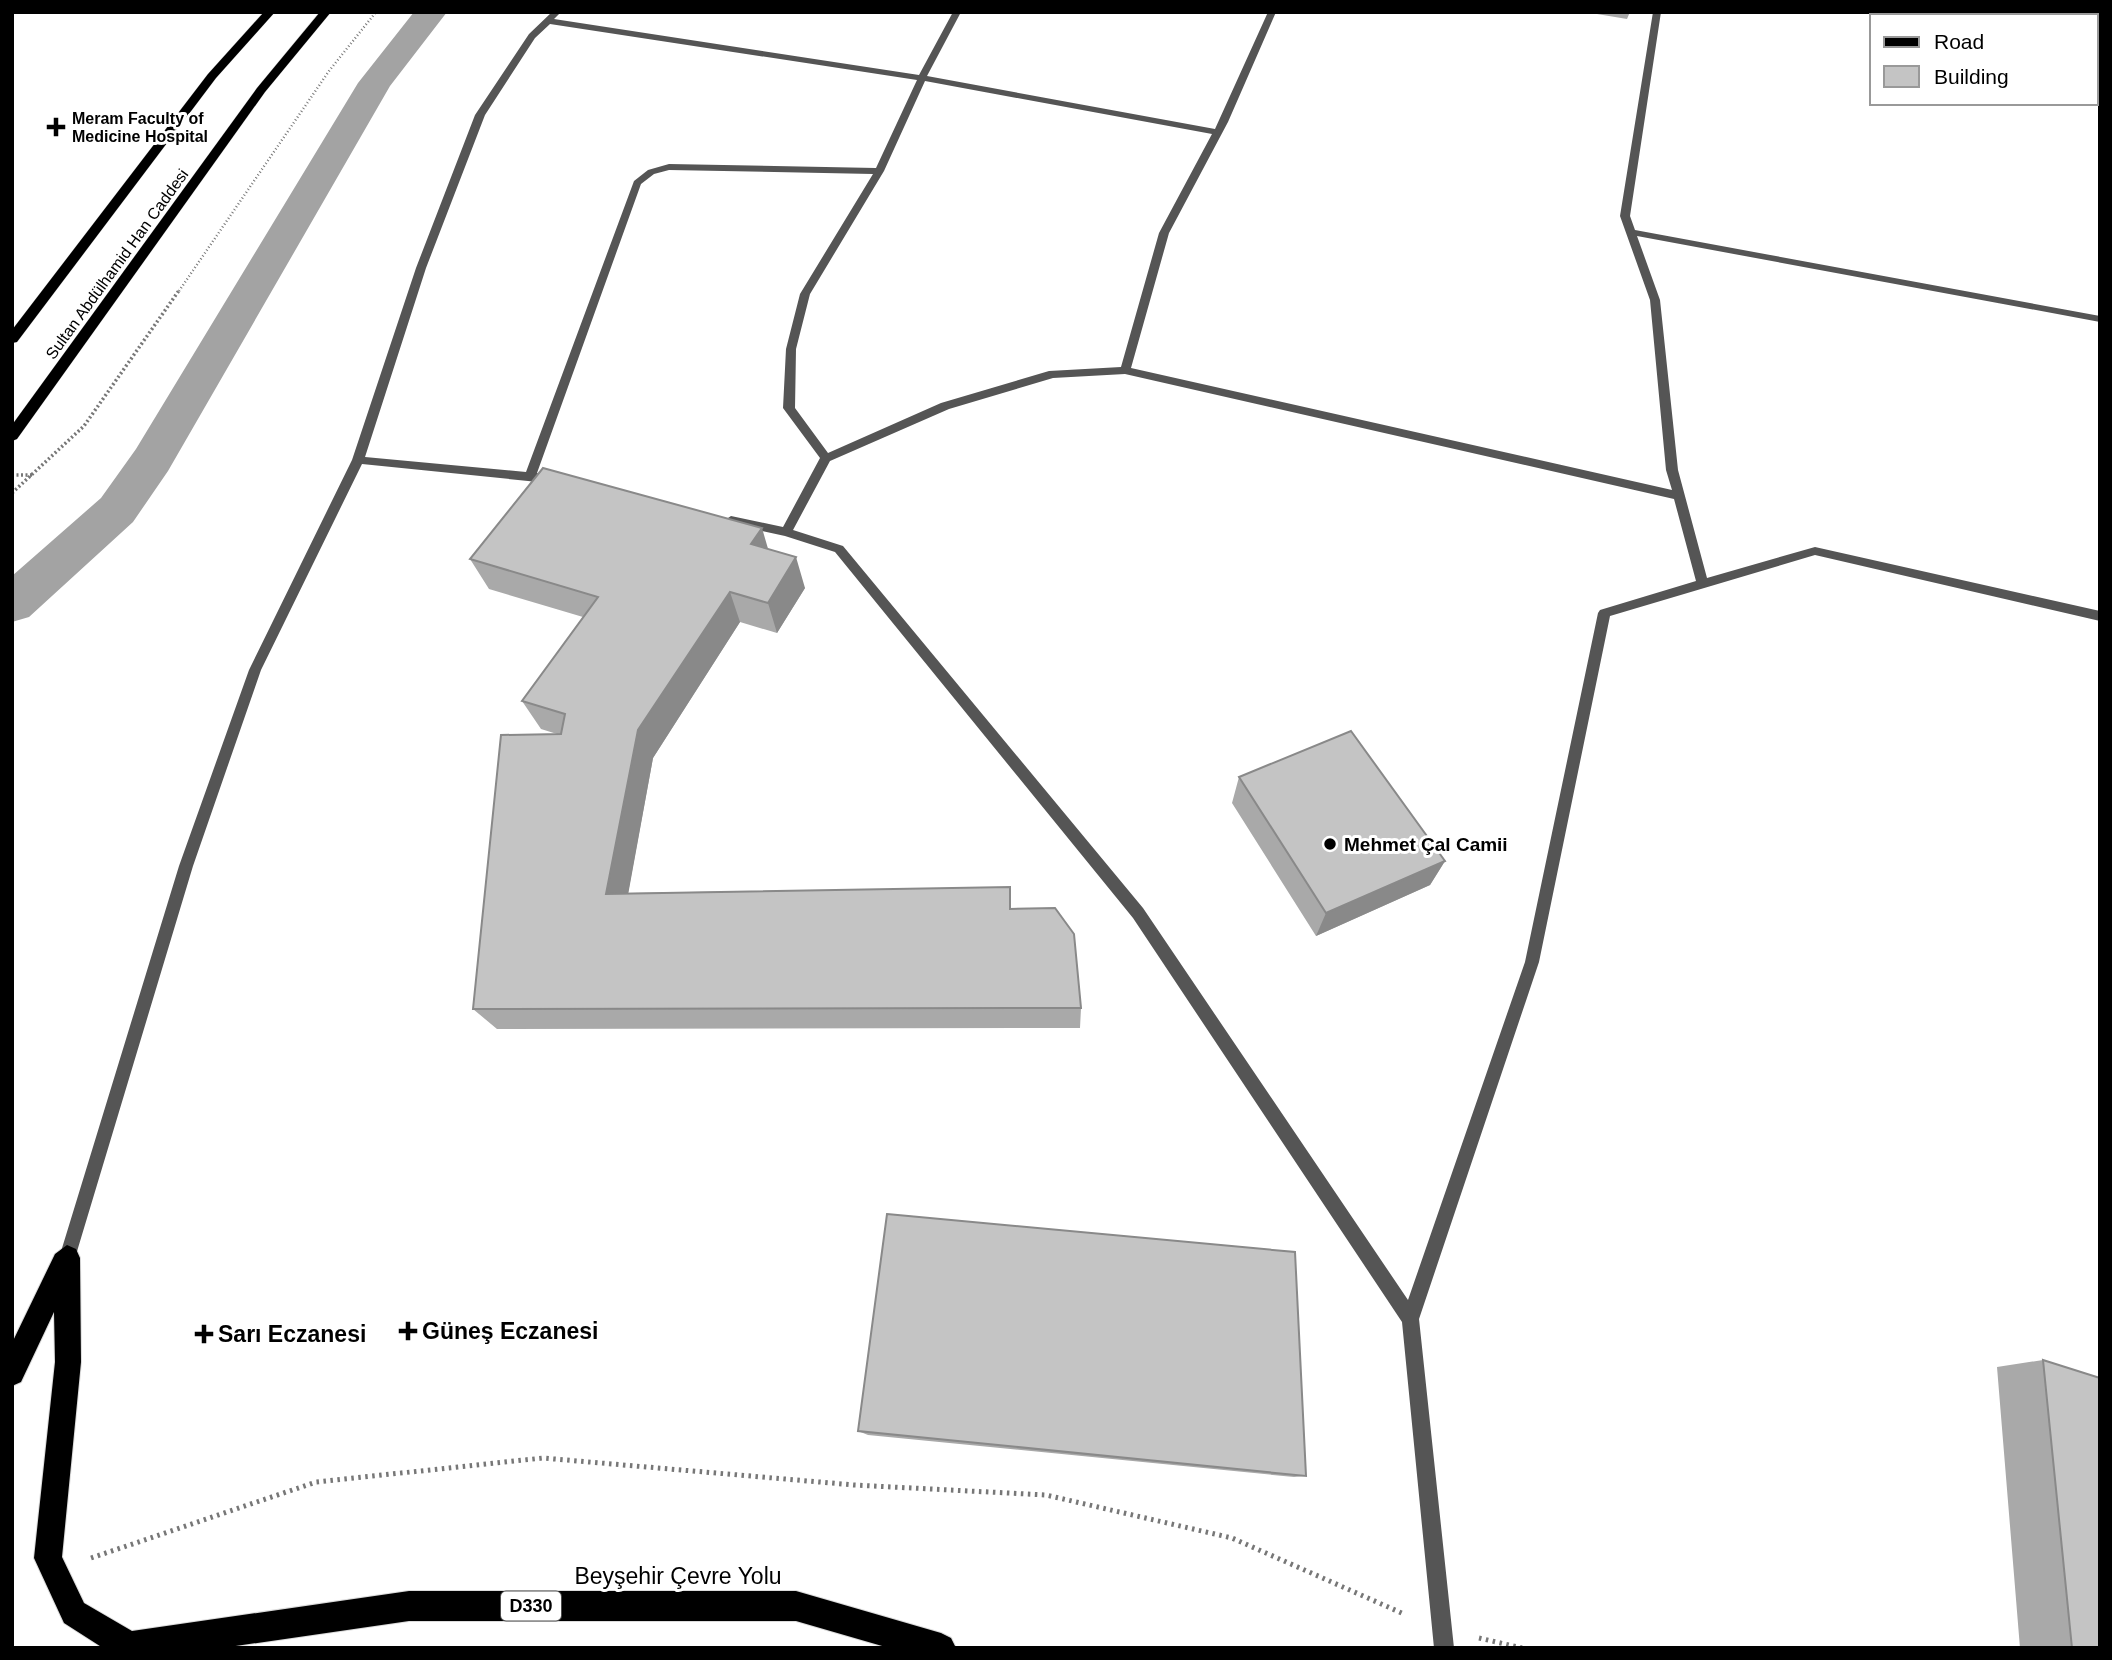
<svg xmlns="http://www.w3.org/2000/svg" width="2112" height="1660" viewBox="0 0 2112 1660" font-family="Helvetica,sans-serif">
<rect width="100%" height="100%" fill="#fff"/>
<g fill="none" stroke-linecap="round" stroke-linejoin="round">
<path fill="#a3a3a3" fill-rule="evenodd" d="M414,12H447L390,86L168,471L133,522L29,617L12,622V576L101,498L136,449L358,83Z"/>
<g stroke="#dbdbdb" stroke-width="1">
<path id="primary" d="M264,12H275L216,78L17,342L12,343V330L208,74Z
M320,12H331L265,92L17,439L12,441V425L257,88Z"/>
</g>
<g stroke="#dbdbdb" stroke-width="2">
<path id="highway" d="M67,1245L76,1249L80,1258L81,1362L62,1557L84,1603L132,1631L409,1591H796L941,1633L951,1638L956,1648H889L796,1621H409L222,1648H103L64,1623L34,1558L55,1362L54,1312L21,1382L12,1386V1343L55,1254Z"/>
</g>
<path stroke="#777" stroke-width="2.5" stroke-dasharray="1 2.5" stroke-linecap="butt" d="M179,291L329,71L376,12"/>
<path stroke="#777" stroke-width="3.5" stroke-dasharray="2 2.5" stroke-linecap="butt" d="M12,475H32
M12,493L84,426L180,289"/>
<path stroke="#777" stroke-width="5" stroke-dasharray="2.5 4.5" stroke-linecap="butt" d="M91,1558L316,1482L543,1458L854,1485L1046,1495L1232,1538L1404,1614
M1479,1638L1522,1648"/>
<path fill="#555" fill-rule="evenodd" d="M552,12H561L554,19L919,75L953,12H961L927,76L1215,129L1268,12H1276L1228,122L1169,233L1131,368L1672,490L1666,470L1650,300L1620,216L1653,12H1661L1630,216L1635,230L2100,316V322L1637,236L1660,300L1678,470L1707,578L1815,547L2100,611V621L1815,555L1610,616L1539,962L1419,1319L1454,1648H1434L1402,1322L1133,918L835,552L785,536L731,524L725,520L731,516L783,527L820,458L783,408L786,349L800,294L873,174L669,170L654,174L641,184L537,473L558,478V484L362,464L261,670L193,866L75,1258L73,1264L67,1266L61,1264L59,1258L179,866L249,670L352,460L416,268L475,115L529,34ZM550,24L917,80L876,168L669,164L648,170L634,181L526,472L365,457L426,268L485,115L535,38ZM925,81L1212,134L1159,233L1121,367L1049,371L941,403L828,453L795,408L796,349L810,294L884,171ZM1125,374L1674,499L1696,581L1600,610L1598,613L1525,962L1408,1300L1143,908L843,546L793,530L830,461L949,409L1053,378Z
M1958,12H1978L1989,16H1969Z
M2096,30H2100V35H2096Z"/>
<use href="#primary" fill="#000" fill-rule="evenodd"/>
<use href="#highway" fill="#000" fill-rule="evenodd"/>
</g>
<path fill="#a9a9a9" d="M1585,12H1630L1627,19Z
M769,549L805,588L777,633L740,622L653,758L628,893L1010,887L1011,909L1081,1008L1080,1028L497,1029L473,1009L557,734L541,729L522,701L583,617L489,589L470,559Z
M1239,777L1445,861L1430,885L1316,936L1232,803Z
M2043,1360L2100,1648H2020L1997,1367Z
M858,1431L1306,1476L1294,1477L868,1435Z"/>
<path fill="#898989" d="M762,528L771,559L751,544Z
M796,557L805,588L777,633L768,603Z
M730,592L740,622L653,758L624,917L606,894L638,730Z
M1445,861L1430,885L1316,936L1326,913Z"/>
<path fill="#c4c4c4" stroke="#898989" stroke-width="2" d="M543,468L762,528L751,544L796,557L768,603L730,592L638,730L606,894L1010,887V909L1055,908L1074,934L1081,1008L473,1009L501,735L561,734L565,714L522,701L598,597L470,559Z
M1351,731L1445,861L1326,913L1239,777Z
M887,1214L1295,1252L1306,1476L858,1431Z
M2043,1360L2100,1378V1648H2072Z"/>
<g fill="#000" stroke="#fff" stroke-width="2.5">
<path d="M52.5 116.5h7v7h7v7h-7v7h-7v-7h-7v-7h7z"/>
<circle cx="1330" cy="844" r="7"/>
<path d="M404.5 1320.5h7v7h7v7h-7v7h-7v-7h-7v-7h7z"/>
<path d="M200.5 1323.5h7v7h7v7h-7v7h-7v-7h-7v-7h7z"/>
</g>
<g text-anchor="middle" dominant-baseline="central" stroke-width="6" stroke-linejoin="round" paint-order="stroke">
<g font-size="16" font-weight="bold" fill="#000" stroke="#fff" text-anchor="start">
<text x="72" y="118">Meram Faculty of<tspan x="72" dy="18">Medicine Hospital</tspan></text>
</g>
<g font-size="16" fill="#000" stroke="#fff">
<text transform="translate(117 264) rotate(-54)">Sultan Abdülhamid Han Caddesi</text>
</g>
<rect fill="#fff" stroke="#4c4c4c" stroke-width="2" x="501" y="1591.5" width="60" height="29" rx="5"/>
<g font-size="18" font-weight="bold" fill="#000">
<text x="531" y="1606">D330</text>
</g>
<g font-size="19" font-weight="bold" fill="#000" stroke="#fff" text-anchor="start">
<text x="1344" y="844">Mehmet Çal Camii</text>
</g>
<g font-size="23" font-weight="bold" fill="#000" stroke="#fff" text-anchor="start">
<text x="422" y="1331">Güneş Eczanesi</text>
<text x="218" y="1334">Sarı Eczanesi</text>
</g>
<g font-size="23" fill="#000" stroke="#fff">
<text x="678" y="1576">Beyşehir Çevre Yolu</text>
</g>
</g>
<rect width="2112" height="1660" fill="none" stroke="#000000" stroke-width="28"/>
<rect x="1870" y="14" width="228" height="91" fill="#ffffff" stroke="#999999" stroke-width="2"/>
<rect x="1884" y="37" width="35" height="10" fill="#000000" stroke="#999999" stroke-width="2"/>
<text x="1934" y="49" font-size="21" fill="#000000">Road</text>
<rect x="1884" y="66" width="35" height="21" fill="#c4c4c4" stroke="#999999" stroke-width="2"/>
<text x="1934" y="84" font-size="21" fill="#000000">Building</text>
</svg>
